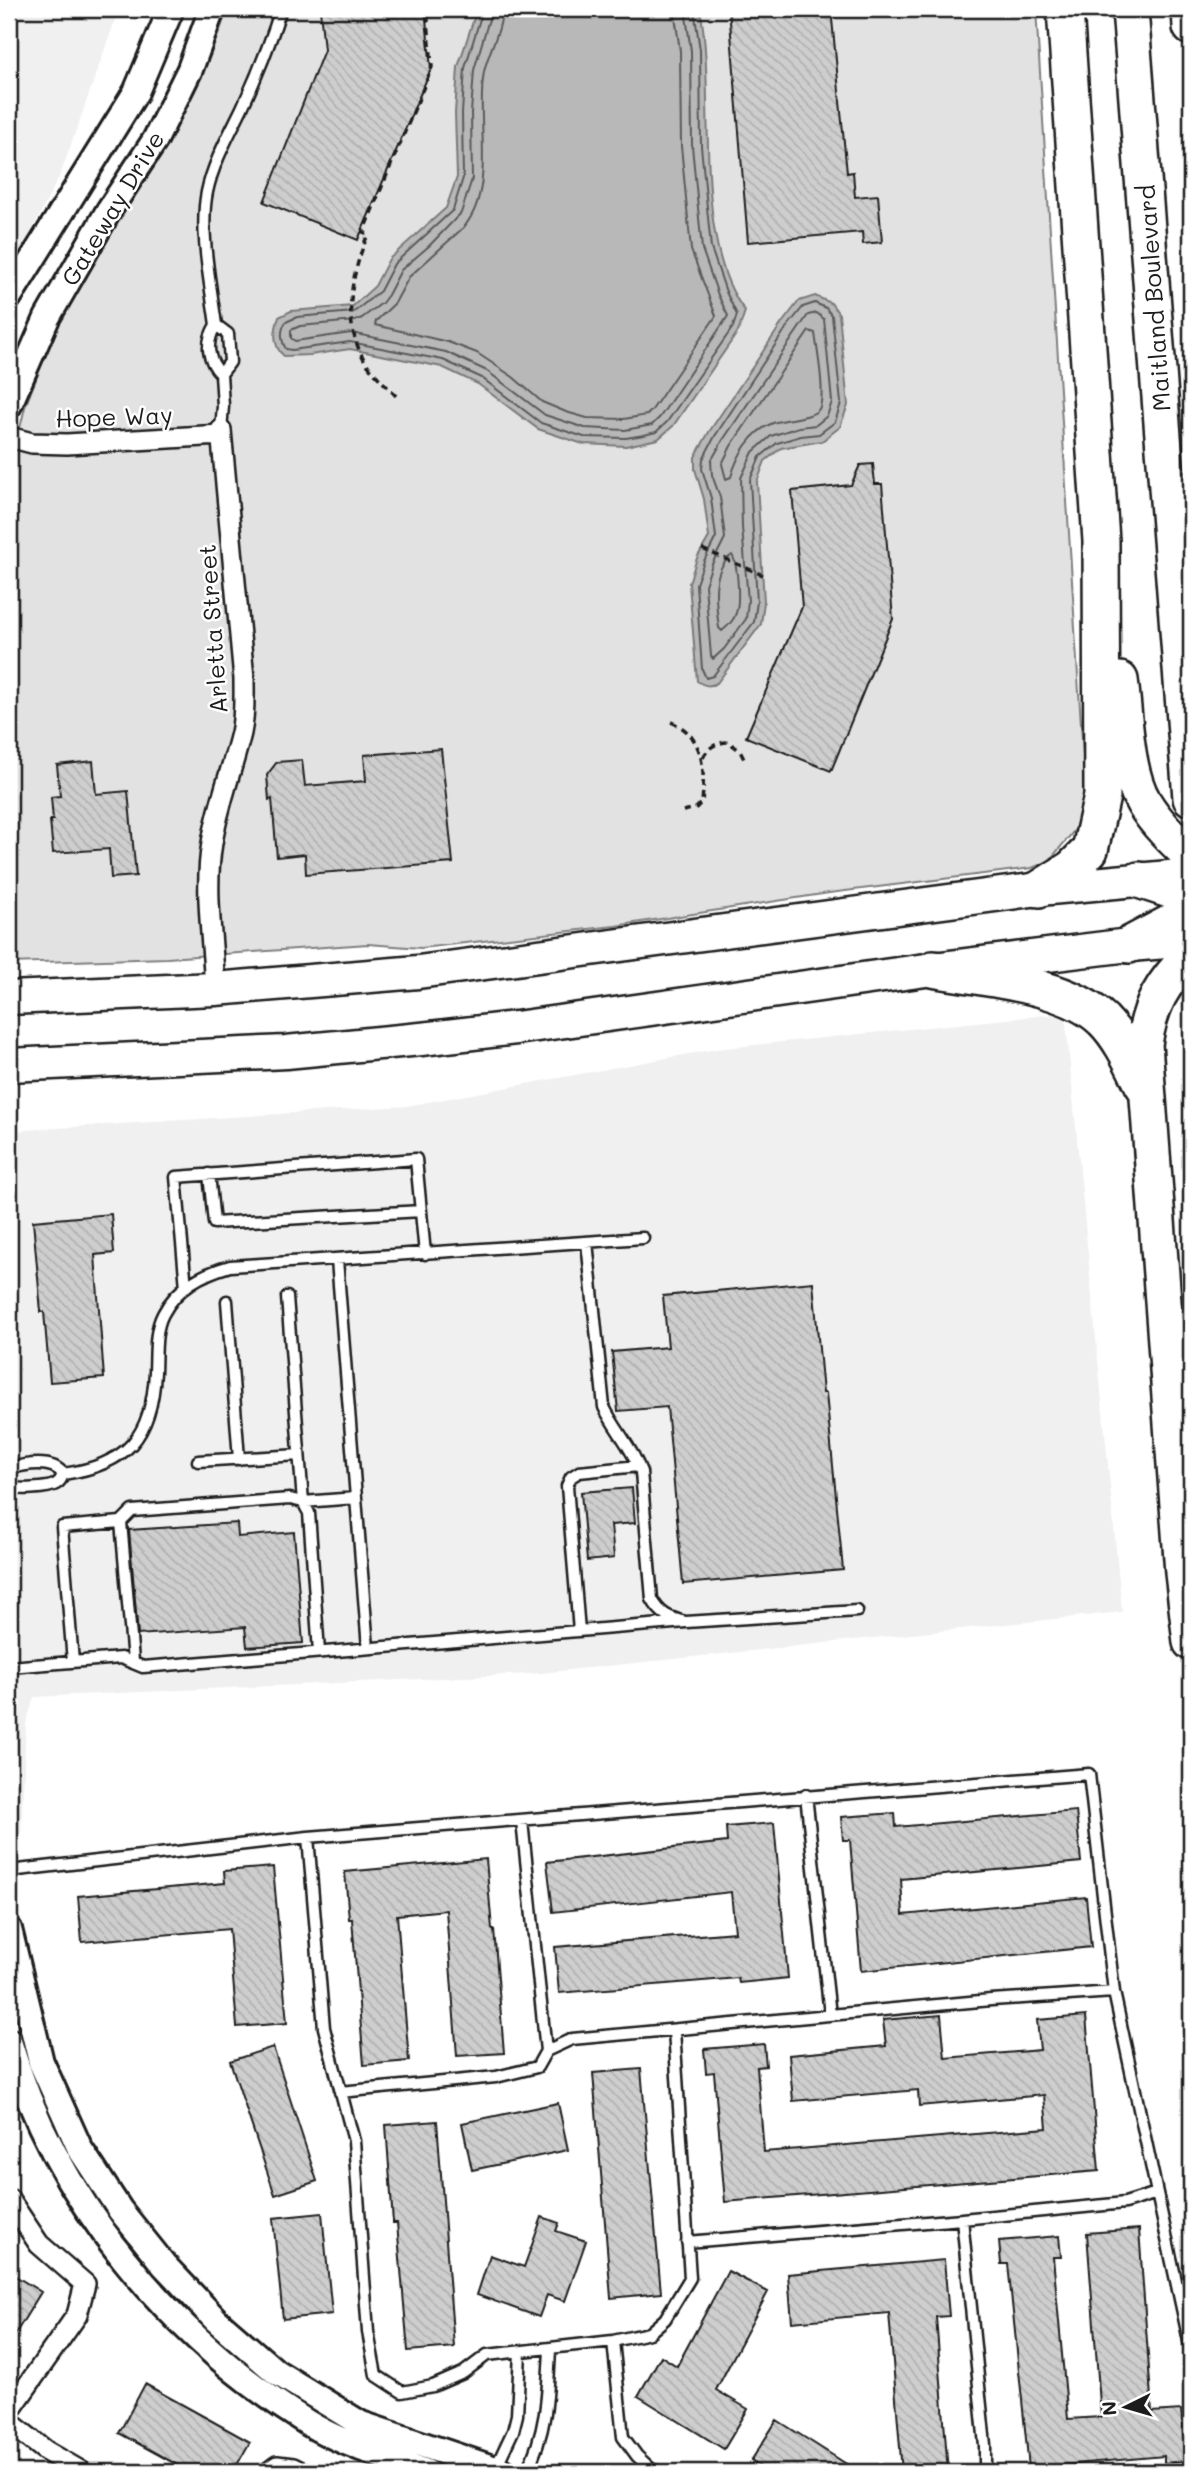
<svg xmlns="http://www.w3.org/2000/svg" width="1200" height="2481" viewBox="0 0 1200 2481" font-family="Mali,sans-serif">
<defs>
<pattern id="building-back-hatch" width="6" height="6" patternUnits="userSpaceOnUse" patternTransform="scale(1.75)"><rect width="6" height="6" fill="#cecece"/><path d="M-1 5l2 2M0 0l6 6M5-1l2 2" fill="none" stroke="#b0b0b0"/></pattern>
</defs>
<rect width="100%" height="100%" fill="#fff"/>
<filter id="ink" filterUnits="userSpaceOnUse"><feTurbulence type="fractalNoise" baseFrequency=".0143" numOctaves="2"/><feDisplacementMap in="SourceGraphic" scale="14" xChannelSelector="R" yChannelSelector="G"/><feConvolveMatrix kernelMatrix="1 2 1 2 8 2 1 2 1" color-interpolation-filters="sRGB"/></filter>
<g filter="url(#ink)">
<path fill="#f0f0f0" d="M9,9H119L61,173L9,275Z
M1065,1013L1122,1612L530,1674L34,1697L26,1724L21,1837L14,1838L15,1824L18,1820L14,1818L18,1756L9,1604V1131L407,1106L716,1049Z"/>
<path fill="#e2e2e2" stroke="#7f7f7f" stroke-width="2" d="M228,9H1036L1083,756L1084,804L1079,825L1049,861L1032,868L829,893L615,926L421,948L368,944L167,958L9,963V469L11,467L25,407L62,313L86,269L151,170L161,148L175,130L208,61Z"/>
<path fill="#b8b8b8" stroke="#7a7a7a" stroke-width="2" d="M477,9H700C717,93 691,242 745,311L739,330L673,426L658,439L626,446L583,444L538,429L478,384L442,367L350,349L310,355L284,356C272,346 274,331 279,317L291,311L353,306L375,286L389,259L446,208L457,177L455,113L458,67Z
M815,296L831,303L839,314L848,405L840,427L822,441L781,448L765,461L757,482L764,602L761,624L717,683C709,687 705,686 697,681L689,583L697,558L709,537L704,499L695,469V457L709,432L782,323L799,301Z"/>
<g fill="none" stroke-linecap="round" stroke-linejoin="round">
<path stroke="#5a5a5a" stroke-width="2" d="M483,9L465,68L462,113L463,178L453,210L394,264L380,291L354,312L297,317L286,322C280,330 281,341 286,349L292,350L350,342L443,360L482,378L541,423L584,437L626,438L644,435L656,432L667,422L733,327L737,315L726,292L711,248L701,146L700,50L694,9
M492,9L474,70L471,113L472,179L461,213L429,246L401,270L388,295L382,303L362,318L355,321L300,326L291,330V338L295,341L351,333L446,352L487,371L545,415L585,428L625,430L652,425L660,417L728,316L718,295L702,249L692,146L691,51L685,9
M502,9C502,31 488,51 484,72C475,118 497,188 464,227L409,277L395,303L376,321L375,325L448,342L477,353L513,377L542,402L566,412L587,418L624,419L647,415L652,410L716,316L691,250L681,146L680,51L674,9
M815,303L826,308L832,316L841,403L835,422L819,434L801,436L777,443L760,457L750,480L757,602L754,622L713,676L706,678L702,669L696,584L704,561L716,537L711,498L702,469L703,459L715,436L787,327L803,307Z
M817,313L824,319L832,402L827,416L816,425L799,427L771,436L753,452L741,478L742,527L748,601L746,619L724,649L713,659L711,656L705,585L712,564L725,538L720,497L712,475L711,461L723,440L808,315Z
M809,331L815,333C817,349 826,396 819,409C813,418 784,419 773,423C750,432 737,456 731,477L726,479L722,464L731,446Z
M732,555C738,564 740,602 736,613C734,620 727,627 722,631L719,628C716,605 710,570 732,555Z"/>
</g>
<path fill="url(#building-back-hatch)" stroke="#1c1c1c" stroke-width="2" d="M320,9H425L431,69L358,240L264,202L324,50Z
M729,9H831L847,173L853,172L855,197L878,195L882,242L863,244L862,232L748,242Z
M873,464L875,484H882L893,619L831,771L746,737L802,607L792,491L851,485L860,465Z
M441,749L453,863L306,874L305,854L277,857L272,799L269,800L267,775L277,762L302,760L305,786L366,781L364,755Z
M93,761L96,794L128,791L136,876L111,878L109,849L53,853L50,820H53L51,797L60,796L57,765Z
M111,1214L114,1253L95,1255L104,1378L50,1382L44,1312H41L33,1221Z
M813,1282L823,1393H826L843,1570L683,1584L667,1407L618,1411L612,1352L668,1347L663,1296Z
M632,1488L635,1523L611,1525L614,1558L587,1561L581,1492Z
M237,1523L238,1537L294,1532L303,1643L247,1647L245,1627L138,1635L129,1530Z
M1076,1811L1081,1862L901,1879L903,1915L1086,1897L1091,1947L861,1971L850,1840H843L841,1817L895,1813L896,1827Z
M774,1823L788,1978L739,1983L738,1978L559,1993L555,1947L735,1932L731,1892L553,1912L547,1862L727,1842L726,1827Z
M486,1859L492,1929H494L504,2053L457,2056L446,1910L397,1915L409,2061L364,2065L352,1919H349L345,1872Z
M273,1867L287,2023L237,2027L229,1929L82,1942L78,1896L225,1883L224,1871Z
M941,2015L945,2058L1040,2050L1037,2020L1086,2016L1099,2171L725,2202L714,2072L706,2073L704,2049L764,2044L766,2066L757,2067L764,2152L1047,2128L1044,2095L919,2106L918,2090L793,2101L789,2055L886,2046L883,2020Z
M273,2047L317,2181L275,2195L230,2061Z
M641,2069L661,2293L611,2298L593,2073Z
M558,2103L568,2150L472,2170L462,2123Z
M437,2121L454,2347L408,2351L397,2223H393L386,2125Z
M322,2213L332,2314L283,2319L273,2218Z
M542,2217L559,2223L556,2231L586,2241L565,2301L547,2295L539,2317L477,2295L490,2255L524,2267Z
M1139,2229L1152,2412L1181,2410L1186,2461L1164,2463V2456L1029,2468L1008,2264H1001L999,2241L1059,2236L1061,2257H1053L1068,2419L1101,2417L1087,2233Z
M944,2260L949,2316L936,2317L948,2472H902L889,2313L792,2322L788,2274Z
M728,2271L768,2292L716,2390L748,2409L724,2449L638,2396L661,2356L677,2366Z
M9,2272L41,2292L9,2344Z
M145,2384L250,2442L233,2472H190L119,2433Z
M777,2420L859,2472H769L751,2461Z"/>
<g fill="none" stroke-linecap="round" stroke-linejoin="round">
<g stroke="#1c1c1c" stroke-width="15">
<path id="service" d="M216,325C211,287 199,230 207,192C213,163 229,135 242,108C257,76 270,43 281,9
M221,430L223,406L221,374C207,360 205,342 216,325L228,334L230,362L221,374
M209,1174L214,1223L421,1211
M587,1242L604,1407C615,1430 632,1447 641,1472L652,1599C660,1614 669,1618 686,1622L857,1611
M337,1260L368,1648
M186,1287L176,1177L416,1159L425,1254
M287,1297L303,1502L356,1498
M227,1301L239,1459
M198,1461L299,1455
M9,1469C25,1464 53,1459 63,1474
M63,1474C127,1465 152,1437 155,1372C156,1354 154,1331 163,1314C177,1287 202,1274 230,1266L643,1238
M9,1487C17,1490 48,1489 56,1484C61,1481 61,1479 63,1474
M121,1522L132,1511L290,1499L303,1502L309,1513L319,1652
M579,1631L567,1486L571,1477L579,1472L638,1466
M73,1662L62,1527L121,1522L133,1661
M9,1667L121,1658L143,1667L686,1622
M806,1795L830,2015
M522,1821L546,2051
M308,1837L324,2028L354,2141L368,2332L376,2375L402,2392L433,2386L463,2373L487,2355L613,2341L649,2333L665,2319L690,2278L674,2030
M9,1871L308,1837L1089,1774L1114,1992L1157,2193L1125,2203L962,2219L687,2242
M340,2092L496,2077L537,2067L546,2051L572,2039L991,2000L1114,1992
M1157,2193L1191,2350
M962,2219L985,2445V2472
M613,2341L623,2437L637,2456L651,2469L659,2472
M495,2469L513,2431L517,2415L520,2352
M526,2472C547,2433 548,2392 550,2348"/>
</g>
<g stroke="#1c1c1c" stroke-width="24">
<path id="minor" d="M9,437L32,443L67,444L221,435
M215,989C213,942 204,890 212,843C218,805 232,770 241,733C245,715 244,697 244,679L221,430
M9,2199L39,2244L85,2284L77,2315L9,2412
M9,2422L46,2451L82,2472
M269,2472L277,2466L293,2468L301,2472"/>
</g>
<g stroke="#1c1c1c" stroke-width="30">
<path id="tertiary" d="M9,297L136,92L171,9
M9,405L47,318L109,210L155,140L190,69L212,9
M9,1929L41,2062L80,2149L120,2210L164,2265L216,2320L276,2372L361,2424L504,2472
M9,2041C54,2198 171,2338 308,2423C344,2445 388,2457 426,2472"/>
</g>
<g stroke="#1c1c1c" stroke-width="37">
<path id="primary" d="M9,998L215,989L418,972L1039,889L1191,875
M9,1065L286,1052L421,1039L516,1028L933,969L1129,945L1191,940"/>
</g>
<g stroke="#1c1c1c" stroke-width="40">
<path id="motorway" d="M1130,9L1191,798
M1190,9L1191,27
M1120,680C1125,716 1125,772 1144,803C1156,823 1174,840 1191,856
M1139,880L1191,897
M1039,889L1072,868L1090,850L1102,796L1101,541L1065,9
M1129,945L1191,912
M1191,955C1162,983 1150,1004 1144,1044L1183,1573L1191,1642
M933,969C985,979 1064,983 1103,1020C1121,1038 1132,1063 1143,1085"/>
</g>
<path stroke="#1c1c1c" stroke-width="3.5" stroke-dasharray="7 5" stroke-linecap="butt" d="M396,396C387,386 376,376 367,364C340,323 351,276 368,234L363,232L432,67L427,9
M702,549L763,575
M671,722C705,735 705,772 702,802L696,808L679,812
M703,758C708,747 717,742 729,742L740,751L746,763"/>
<use href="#service" stroke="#fff" stroke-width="10"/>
<use href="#minor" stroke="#fff" stroke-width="19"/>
<use href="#tertiary" stroke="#fff" stroke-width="24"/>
<use href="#primary" stroke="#fff" stroke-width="32"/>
<use href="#motorway" stroke="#fff" stroke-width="35"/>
</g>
</g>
<g text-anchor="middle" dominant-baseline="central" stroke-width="5" stroke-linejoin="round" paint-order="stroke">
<g font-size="24" fill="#1c1c1c" stroke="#fff">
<text transform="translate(112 208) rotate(-59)">Gateway Drive</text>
<text transform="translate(1153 298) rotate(-94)">Maitland Boulevard</text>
<text transform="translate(114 416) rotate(-2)">Hope Way</text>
<text transform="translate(212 629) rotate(-94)">Arletta Street</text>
</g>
</g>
<rect width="1200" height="2481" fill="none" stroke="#fff" stroke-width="35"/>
<rect x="18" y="18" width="1165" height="2446" fill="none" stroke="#1c1c1c" stroke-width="2.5" filter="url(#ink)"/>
<g transform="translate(1126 2407) rotate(265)" stroke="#ffffff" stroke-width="5" paint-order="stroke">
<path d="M0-5L12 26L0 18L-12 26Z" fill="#1c1c1c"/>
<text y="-10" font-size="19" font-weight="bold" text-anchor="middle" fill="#1c1c1c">N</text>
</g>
</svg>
